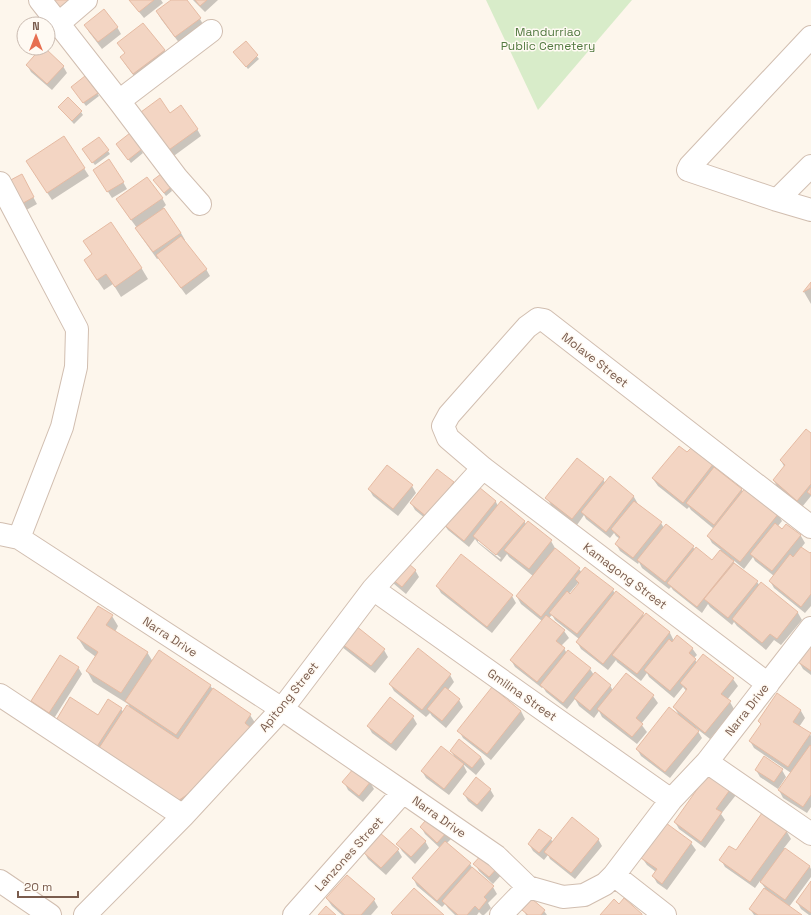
<svg xmlns="http://www.w3.org/2000/svg" width="811" height="915" viewBox="0 0 811 915" font-family="'Space Grotesk',sans-serif">
<rect width="100%" height="100%" fill="#fdf6ec"/>
<path fill="#d8ecc9" d="M486,0H632L538,110Z"/>
<path fill="#0003" fill-rule="evenodd" d="M129,0H161L163,3L144,18Z
M172,0H186L200,19L204,26L180,44L161,19L157,12Z
M193,0H218L205,12Z
M85,25L117,27L121,34L102,49L89,32Z
M245,42L259,59L248,69L234,52Z
M119,43L164,50L168,57L137,80L125,64L121,57L126,54Z
M42,48L63,66L67,73L52,90L31,72L27,65Z
M74,90L97,93L99,96L86,106Z
M68,99L81,112L83,115L74,124L61,110L59,107Z
M170,114L197,129L201,136L171,158L160,143Z
M130,134L143,153L131,163L119,147Z
M64,137L89,176L52,200L31,168Z
M99,138L110,154L95,165L85,153Z
M94,170L123,182L127,189L112,198Z
M21,175L37,204L21,213Z
M156,183L170,187L172,191L166,196Z
M162,198L166,205L163,208L181,233L185,240L184,241L206,269L210,276L186,295L159,258L157,259L140,235L137,228L121,206Z
M111,224L142,269L148,279L121,297L113,284L104,290L91,271L93,255Z
M811,283V304L804,292Z
M811,434V497V496L802,507L778,488L774,481L785,468L781,461Z
M687,454L713,464L717,470L742,490L743,493L778,514L782,521L778,526L783,530L787,525L801,536L805,543L801,548L810,555L811,553V606L805,613L774,588L770,581L774,576L755,561L753,557L744,569L732,559L735,564L757,582L760,586L761,584L798,613L802,620L781,645L774,640L766,650L737,626L734,622L732,625L710,607L708,604L702,613L673,590L671,587L669,589L642,568L639,562L638,564L620,551L616,544L620,539L616,536L614,533L610,538L586,519L584,515L577,525L551,505L547,498L603,479L605,483L610,478L634,497L638,504L661,523L664,528L693,547L695,550L712,561L721,550L712,543L708,536L714,529L691,510L689,507L687,509L658,486L653,479Z
M437,470L454,483L458,490L431,523L415,510L411,503Z
M474,485L496,502L498,506L524,521L526,524L528,522L551,541L555,548L554,549L579,569L582,573L613,590L615,594L643,614L644,616L646,614L670,633L674,641L692,648L697,655L694,658L697,663L703,655L733,679L738,686L727,700L730,702L734,709L710,739L696,728L702,738L670,778L641,756L637,749L680,717L674,707L687,692L683,687L674,698L649,677L647,673L641,681L617,662L616,660L608,670L581,649L577,642L579,639L555,620L552,615L549,618L564,631L569,638L561,646L564,648L567,654L590,669L594,675L610,685L613,691L627,674L653,696L658,703L641,724L647,732L637,744L602,717L599,711L594,718L579,706L575,699L567,709L546,692L543,687L542,688L515,667L511,660L542,621L521,604L517,597L533,576L509,557L507,554L501,562L478,543L475,539L469,547L448,530L443,523ZM478,539L501,558L500,559L478,542ZM578,583L579,585L568,599L566,597Z
M412,486L416,493L398,516L373,496L369,489Z
M402,559L415,570L419,577L406,594L393,583Z
M437,586L512,596L516,603L492,633L441,593Z
M112,616L118,626L115,632L147,652L153,662L210,685L213,690L250,715L259,729L183,816L60,729L121,709L124,713L131,709L128,704L93,682L87,671L96,657L85,649L78,638Z
M338,640L384,650L388,657L375,673L342,647Z
M811,645V675L803,669L799,662Z
M78,667L82,674L53,720L36,709L32,701Z
M450,675L454,682L448,690L459,700L463,707L446,728L432,716L430,713L426,717L394,691L390,684Z
M777,695L801,711L805,718L799,727L810,734L811,736V807L807,813L783,798L779,790L791,773L754,748L750,741L761,725L759,721Z
M390,699L413,717L417,724L396,751L372,733L368,726Z
M521,711L525,719L491,760L463,738L459,731Z
M451,751L481,757L485,764L476,775L463,764L467,772L449,795L426,778L422,771L456,759Z
M756,770H782L786,777L778,789L760,777Z
M711,773L736,795L721,814L725,820L705,848L679,829L675,822Z
M344,782H370L374,789L363,802L348,790Z
M490,789L494,796L482,812L468,801L464,794Z
M763,815L787,832L791,839L784,848L810,867L811,869V877L789,907L800,915H754L750,909L765,888L760,881L755,888L725,867L721,860L736,852Z
M666,825L691,843L696,850L667,890L657,883L653,876L656,872L647,865L642,858Z
M421,827L447,831L451,839L447,843L470,864L473,869L493,887L497,894L488,903L491,908L484,915H482L479,912L477,915H455L448,908L445,904L442,907L417,886L413,878L440,848L425,834Z
M551,839L553,843L598,839L602,846L575,879L550,859L548,855L544,860L533,851L529,844Z
M425,841L429,848L415,864L402,851L398,844Z
M398,850L402,857L386,875L368,859L364,852Z
M475,864L503,873L493,884L479,871Z
M811,883V915H809L801,909L797,902Z
M327,899L374,900L378,907L371,915H342L332,906Z
M524,910L544,911L547,915H526Z"/>
<path fill="#f3d5c3" stroke="#e6bba3" d="M49,0H78L59,14Z
M129,0H154L139,12Z
M171,0H187L201,18L175,37L156,11Z
M195,0H207L200,6Z
M104,9L118,27L98,42L84,25Z
M143,23L165,50L133,74L120,57L125,53L117,43Z
M246,41L258,55L246,67L233,52Z
M41,48H45L64,66L47,84L26,65Z
M85,76L98,93L83,103L71,87Z
M68,97L82,111L72,121L58,107Z
M160,98L170,113L181,105L198,129L166,152L157,134L141,112Z
M130,133L142,149L128,160L116,144Z
M64,136L85,168L47,193L26,161Z
M99,137L109,150L92,163L82,149Z
M109,159L124,182L107,192L93,170Z
M22,174L34,197L16,207L3,184Z
M161,174L171,187L164,193L153,180Z
M147,177L163,198L131,220L116,199Z
M164,208L181,233L153,252L135,228Z
M111,222L142,268L115,287L106,274L97,280L84,260L92,254L83,241Z
M181,236L207,269L181,288L156,255Z
M811,282V288L803,292Z
M806,429L811,433V484L797,501L773,480L785,465L780,460Z
M679,446L687,452L693,446L714,463L683,503L652,478Z
M577,458L604,479L572,519L545,498Z
M387,465L413,485L393,509L368,489Z
M714,467L742,489L714,525L686,503Z
M437,469L454,482L427,517L410,503Z
M610,476L634,496L606,532L581,512Z
M474,483L496,501L464,541L442,523Z
M746,487L779,513L740,562L707,536Z
M811,487V495L807,492Z
M501,501L525,521L496,555L473,536Z
M634,501L662,522L633,558L615,544L620,537L611,529Z
M528,521L552,540L529,569L504,550Z
M775,523L782,529L786,524L801,535L772,571L750,554Z
M666,524L694,546L665,582L637,560Z
M696,547L712,560L720,550L734,561L697,607L667,583Z
M801,547L810,553L811,552V594L801,607L769,581L790,554L793,557Z
M555,548L580,568L541,617L516,596Z
M461,554L513,595L487,627L436,586Z
M402,558L416,570L402,587L387,575Z
M734,563L758,581L728,618L704,599Z
M585,567L614,589L577,634L549,613L567,591L570,594L579,583L575,579Z
M761,582L798,612L777,639L770,634L762,643L732,619Z
M616,591L644,613L603,664L576,642Z
M98,606L113,615L106,625L148,652L121,693L86,671L98,652L77,638Z
M646,613L670,632L637,674L612,655Z
M546,615L565,630L556,641L565,648L537,682L510,660Z
M351,622L385,649L371,666L337,640Z
M677,635L693,648L689,653L696,659L670,691L644,670L669,639L672,642Z
M811,644V671L798,662Z
M418,648L451,674L422,710L389,684Z
M159,650L211,685L176,735L125,701Z
M568,650L591,668L563,703L540,685Z
M703,654L734,678L721,694L731,701L705,733L673,707L687,689L680,683Z
M60,655L79,667L49,713L31,701Z
M595,672L611,685L590,711L574,698Z
M626,673L654,695L636,718L643,724L632,737L597,709Z
M445,687L460,699L442,721L427,709Z
M492,687L521,711L487,754L457,731Z
M213,688L251,714L245,723L251,728L188,794L175,803L97,751L127,705L178,739Z
M777,693L801,710L793,722L811,733L788,767L749,741L761,724L758,721Z
M70,697L98,715L108,699L122,708L96,748L55,722Z
M390,697L414,716L391,744L367,726Z
M669,707L699,731L665,772L636,749Z
M459,739L481,757L472,768L450,751Z
M810,745L811,746V795L803,807L778,790Z
M441,746L464,764L444,789L421,771Z
M764,756L783,769L774,782L755,770Z
M354,768L371,781L359,796L342,782Z
M710,771L732,787L716,809L722,812L701,842L674,822Z
M476,777L491,789L477,805L463,794Z
M762,813L787,831L750,882L719,860L729,846L736,850Z
M430,815L448,831L437,843L420,827Z
M572,817L599,839L571,873L544,852Z
M666,823L692,842L662,884L652,876L657,869L641,858Z
M411,828L426,841L411,857L396,844Z
M539,829L552,838L539,853L528,844Z
M380,833L399,849L381,868L363,852Z
M445,841L471,863L437,901L412,878Z
M785,848L810,866L785,900L760,882Z
M485,851L500,865L489,877L473,864Z
M472,867L494,886L484,897L487,900L479,910L475,906L467,915H458L442,901Z
M347,875L375,899L361,915H345L326,898Z
M811,881V913L796,902Z
M414,888L444,915H393L391,913Z
M764,888L802,915H758L749,909Z
M624,898L642,914V915H600L614,899L619,904Z
M532,899L545,910L541,915H528L522,910Z
M326,906L336,915H318Z"/>
<g fill="none" stroke-linecap="round" stroke-linejoin="round">
<g stroke="#d1beb0" stroke-width="24">
<path id="minor" d="M40,0L119,101L177,178L200,204
M58,24L86,0
M811,37L690,166L688,170L777,200L811,210
M119,101L211,31
M0,183L77,329L76,367L62,427L19,538
M777,200L811,166
M0,534L19,538L282,709L403,792L496,856L528,887L563,897L584,895L605,884L614,875L671,800L707,762L811,628
M373,589L525,697L671,800
M768,684L483,468L448,438L443,426L449,415L527,327L538,319L544,320L811,527
M0,695L183,816
M707,762L811,834
M614,875L665,915
M0,881L50,915
M85,915L183,816L282,709L373,589L483,468
M294,915L403,792
M501,915L528,887"/>
</g>
<use href="#minor" stroke="#fff" stroke-width="22"/>
</g>
<g text-anchor="middle" dominant-baseline="central" stroke-width="3" stroke-linejoin="round" paint-order="stroke">
<g font-size="12" fill="#537a41" stroke="#fffaf3">
<text x="548" y="32">Mandurriao<tspan x="548" dy="14">Public Cemetery</tspan></text>
</g>
<g font-size="12" fill="#7a5c4d" stroke="#fffaf3">
<text transform="translate(595 360) rotate(38)">Molave Street</text>
<text transform="translate(625 576) rotate(37)">Kamagong Street</text>
<text transform="translate(170 637) rotate(33)">Narra Drive</text>
<text transform="translate(522 695) rotate(35)">Gmilina Street</text>
<text transform="translate(289 697) rotate(-51)">Apitong Street</text>
<text transform="translate(747 710) rotate(-52)">Narra Drive</text>
<text transform="translate(439 817) rotate(35)">Narra Drive</text>
<text transform="translate(349 854) rotate(-48)">Lanzones Street</text>
</g>
</g>
<g transform="translate(36 36)"><circle r="19" fill="#fffaf3" stroke="#cabbb1"/>
<path d="M0-3L7 15L0 10L-7 15Z" fill="#e76f51"/>
<text y="-6" font-size="11" font-weight="bold" text-anchor="middle" fill="#7a5c4d">N</text>
</g>
<path d="M18 891v6h60v-6" fill="none" stroke="#7a5c4d" stroke-width="2"/>
<text x="24" y="891" font-size="12" fill="#7a5c4d" stroke="#fffaf3" stroke-width="3" paint-order="stroke">20 m</text>
</svg>
